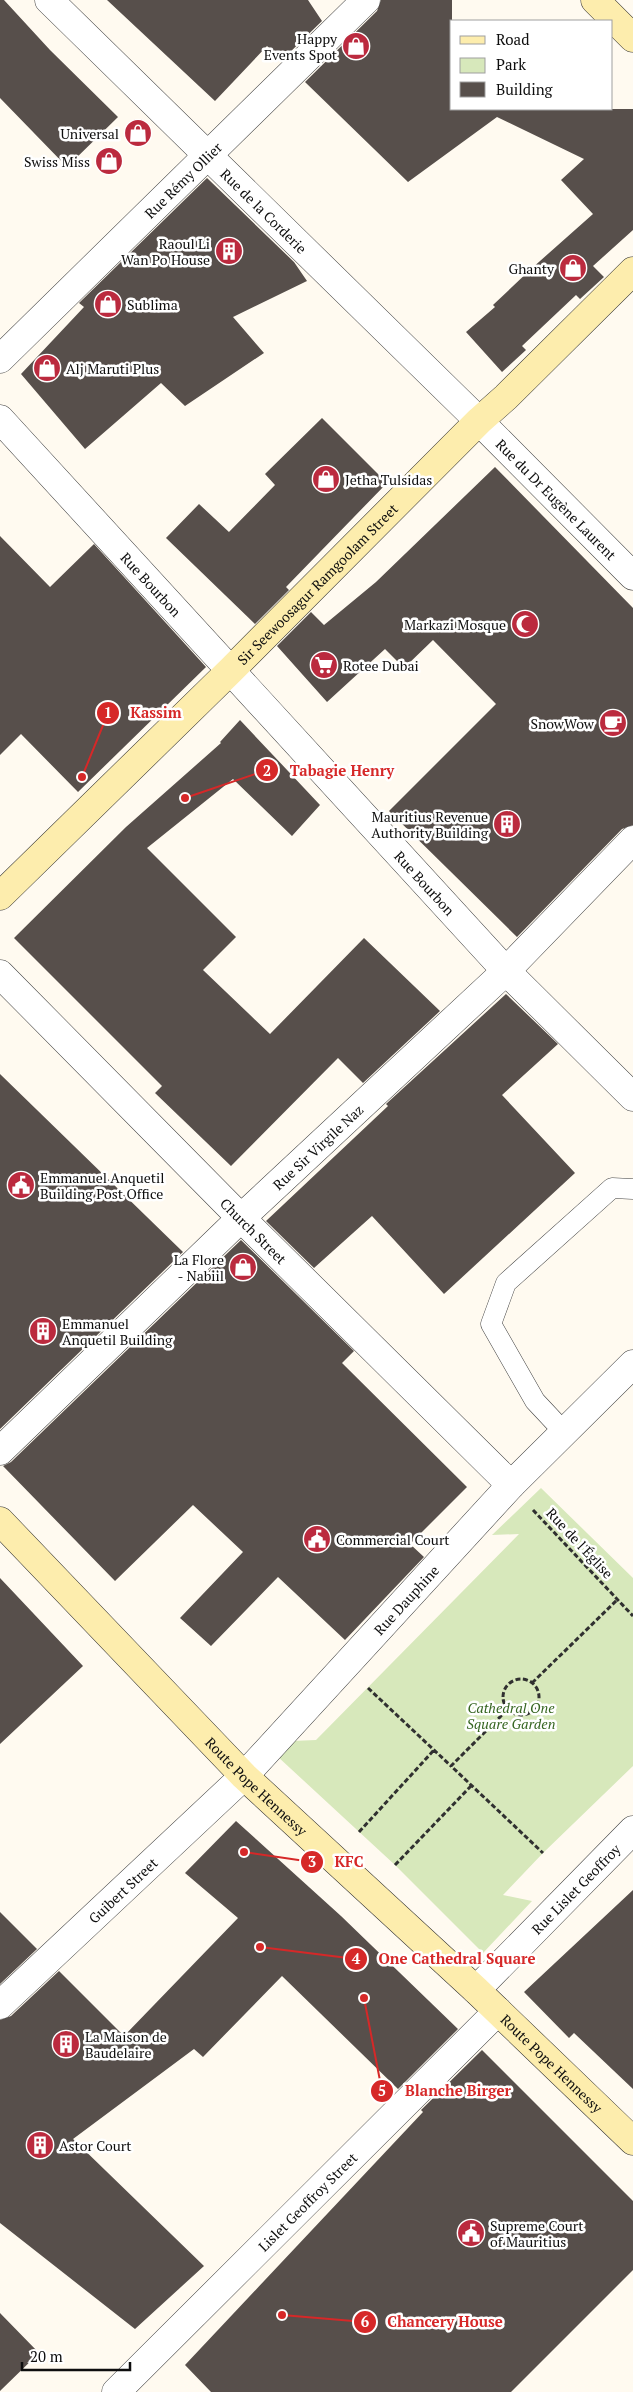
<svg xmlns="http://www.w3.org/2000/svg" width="633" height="2392" viewBox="0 0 633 2392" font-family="'PT Serif',serif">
<rect width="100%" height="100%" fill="#fffaf0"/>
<path fill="#d7e8bb" d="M541,1488L633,1578V1766L543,1853L503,1895L532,1901L483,1953L395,1865L277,1756L292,1741L316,1740L519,1534L492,1535Z"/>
<path fill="#574f4b" d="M0,0H4L50,50L118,117L67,167L0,98Z
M107,0H308L322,21L282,60L267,46L215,101Z
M381,0H452V109H633V230L593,266L604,277L580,299L576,295L522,346L526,350L502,372L466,332L495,307L493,305L531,269L593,214L561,180L584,159L497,117L408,182L305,82L377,11Z
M207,178L294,262L307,281L233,317L264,353L185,406L161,383L85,449L21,374L84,307L79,303Z
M322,418L387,483L286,587L289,590L255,624L166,538L199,504L229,532L275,485L265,474Z
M495,467L633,608V825L622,829L517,937L389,811L496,704L433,640L404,668L385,649L327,702L277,646L311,612L324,625L376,582Z
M0,536L50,587L94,544L206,667L78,792L21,734L0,755Z
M240,720L320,805L292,836L233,779L147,848L236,937L203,970L270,1034L364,938L440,1011L363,1083L338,1058L231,1166L155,1093L162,1086L14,938L126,827L221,743L220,742Z
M506,994L558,1044L502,1095L575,1173L444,1294L372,1216L314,1268L266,1221L388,1106L386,1104Z
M0,1074L183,1252L0,1429Z
M241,1240L354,1351L342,1363L467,1487L410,1544L424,1557L345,1640L278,1577L211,1646L180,1618L243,1552L193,1505L115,1581L3,1466L11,1462Z
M0,1578L83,1666L0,1744Z
M236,1821L341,1916L458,2029L398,2089L282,1976L203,2057L194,2049L73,2139L204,2266L135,2329L0,2223V2020L11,2016L59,1971L124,2036L238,1918L185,1873Z
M633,1890V2089L574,2033L569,2038L524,1992Z
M0,1912L37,1949L0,1984Z
M482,2050L633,2201V2270L511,2392H211L185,2365L423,2112L421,2110Z
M0,2313L39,2353L0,2391Z"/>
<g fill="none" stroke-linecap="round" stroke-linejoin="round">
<g stroke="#414141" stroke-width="21">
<path id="service" d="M564,1432L535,1401L491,1324L506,1283L612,1188L633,1189"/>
</g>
<g stroke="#414141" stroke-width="29">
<g id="minor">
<path id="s1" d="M49,0L479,421"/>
<path id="s2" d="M0,359L366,0"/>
<path id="s3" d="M0,419L506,971L633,1097"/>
<path id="s4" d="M0,974L241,1218L511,1485"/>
<path id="s5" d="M0,1451L241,1218L506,971L633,840"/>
<path id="s6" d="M476,1990L633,1830"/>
<path id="s7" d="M0,2005L244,1776L511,1485L633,1364"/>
<path id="s8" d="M116,2392L498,2011"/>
</g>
</g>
<g stroke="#414141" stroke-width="29">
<g id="tertiary">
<path id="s9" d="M479,421L633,576"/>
</g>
</g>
<g stroke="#303030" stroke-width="29">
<g id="secondary">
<path d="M595,0L633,38"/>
<path id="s10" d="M0,896L231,670L479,421L506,397L633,271"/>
<path id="s11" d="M0,1521L244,1776L476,1990L633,2141"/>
</g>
</g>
<path stroke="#303030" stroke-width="3" stroke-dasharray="5 2.5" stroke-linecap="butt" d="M533,1510L633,1616
M503 1697a18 18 0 1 1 36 0a18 18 0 1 1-36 0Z
M532,1683L617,1600
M368,1688L451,1766
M507,1710L451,1766L543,1853
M359,1832L434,1750
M395,1865L471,1786"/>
<use href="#service" stroke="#fff" stroke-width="20"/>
<use href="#minor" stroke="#fff" stroke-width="28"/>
<use href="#tertiary" stroke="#fff" stroke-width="28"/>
<use href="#secondary" stroke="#fdedad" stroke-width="28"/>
</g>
<defs>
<g id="shop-disc" transform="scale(1.4375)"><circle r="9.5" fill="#bb2a3e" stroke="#fff"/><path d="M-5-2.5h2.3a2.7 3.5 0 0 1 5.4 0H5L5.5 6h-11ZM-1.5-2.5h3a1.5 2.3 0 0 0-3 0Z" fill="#fff"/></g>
<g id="building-disc" transform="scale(1.4375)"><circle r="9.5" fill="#bb2a3e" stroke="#fff"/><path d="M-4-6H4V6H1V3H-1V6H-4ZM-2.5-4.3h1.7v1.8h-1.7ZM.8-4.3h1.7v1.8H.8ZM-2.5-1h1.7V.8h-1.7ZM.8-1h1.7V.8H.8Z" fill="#fff"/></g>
<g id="mosque-disc" transform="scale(1.4375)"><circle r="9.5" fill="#bb2a3e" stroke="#fff"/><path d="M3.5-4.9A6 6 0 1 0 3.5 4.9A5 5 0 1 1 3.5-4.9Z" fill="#fff"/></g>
<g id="supermarket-disc" transform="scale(1.4375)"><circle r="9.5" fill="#bb2a3e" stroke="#fff"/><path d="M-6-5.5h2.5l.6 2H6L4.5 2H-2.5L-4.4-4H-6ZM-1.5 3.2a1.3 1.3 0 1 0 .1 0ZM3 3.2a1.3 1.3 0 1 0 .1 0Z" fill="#fff"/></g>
<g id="cafe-disc" transform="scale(1.4375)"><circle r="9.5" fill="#bb2a3e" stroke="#fff"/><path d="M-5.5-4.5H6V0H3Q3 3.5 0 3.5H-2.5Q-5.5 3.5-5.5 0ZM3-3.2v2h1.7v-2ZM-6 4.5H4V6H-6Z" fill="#fff"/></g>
<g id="civic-disc" transform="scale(1.4375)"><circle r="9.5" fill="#bb2a3e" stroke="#fff"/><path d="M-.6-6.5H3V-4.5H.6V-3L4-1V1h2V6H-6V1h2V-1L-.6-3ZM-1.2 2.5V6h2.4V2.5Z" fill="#fff"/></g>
</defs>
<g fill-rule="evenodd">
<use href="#shop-disc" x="356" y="46"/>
<use href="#shop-disc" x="138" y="133"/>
<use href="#shop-disc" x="109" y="161"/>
<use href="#building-disc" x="229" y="251"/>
<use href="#shop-disc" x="573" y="268"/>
<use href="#shop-disc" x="108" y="304"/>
<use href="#shop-disc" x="47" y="368"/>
<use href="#shop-disc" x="326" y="479"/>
<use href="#mosque-disc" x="525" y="624"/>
<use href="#supermarket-disc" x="324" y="665"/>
<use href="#cafe-disc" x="613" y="723"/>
<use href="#building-disc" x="507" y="824"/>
<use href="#civic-disc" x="21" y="1185"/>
<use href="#shop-disc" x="243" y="1267"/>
<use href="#building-disc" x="43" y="1331"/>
<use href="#civic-disc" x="317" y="1539"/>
<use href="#building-disc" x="66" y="2044"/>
<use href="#building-disc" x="40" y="2145"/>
<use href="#civic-disc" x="471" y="2233"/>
</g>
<g text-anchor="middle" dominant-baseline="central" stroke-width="5" stroke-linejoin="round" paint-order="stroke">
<g font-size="14" fill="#0e0e0e" stroke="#fff" text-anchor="start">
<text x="337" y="38" text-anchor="end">Happy<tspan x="337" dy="16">Events Spot</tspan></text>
<text x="119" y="133" text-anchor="end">Universal</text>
<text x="90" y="161" text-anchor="end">Swiss Miss</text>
<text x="210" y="243" text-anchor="end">Raoul Li<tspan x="210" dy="16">Wan Po House</tspan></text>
<text x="554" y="268" text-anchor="end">Ghanty</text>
<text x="127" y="304">Sublima</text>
<text x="66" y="368">Alj Maruti Plus</text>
<text x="345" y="479">Jetha Tulsidas</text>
<text x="506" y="624" text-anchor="end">Markazi Mosque</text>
<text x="343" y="665">Rotee Dubai</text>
<text x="594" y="723" text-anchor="end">SnowWow</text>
<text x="488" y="816" text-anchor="end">Mauritius Revenue<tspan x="488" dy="16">Authority Building</tspan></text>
<text x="40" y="1177">Emmanuel Anquetil<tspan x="40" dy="16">Building Post Office</tspan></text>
<text x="224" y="1259" text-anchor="end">La Flore<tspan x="224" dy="16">- Nabiil</tspan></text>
<text x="62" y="1323">Emmanuel<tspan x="62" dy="16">Anquetil Building</tspan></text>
<text x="336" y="1539">Commercial Court</text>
<text x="85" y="2036">La Maison de<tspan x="85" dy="16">Baudelaire</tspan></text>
<text x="59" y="2145">Astor Court</text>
<text x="490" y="2225">Supreme Court<tspan x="490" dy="16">of Mauritius</tspan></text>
</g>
<g font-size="14" fill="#0e0e0e" stroke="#fff">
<text stroke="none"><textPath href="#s2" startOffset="256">Rue Rémy Ollier</textPath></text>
<text stroke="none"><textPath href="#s1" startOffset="301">Rue de la Corderie</textPath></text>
<text stroke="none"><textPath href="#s9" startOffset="110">Rue du Dr Eugène Laurent</textPath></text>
<text stroke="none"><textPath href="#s3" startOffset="224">Rue Bourbon</textPath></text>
<text stroke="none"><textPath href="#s10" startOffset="445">Sir Seewoosagur Ramgoolam Street</textPath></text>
<text stroke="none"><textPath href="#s3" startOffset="629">Rue Bourbon</textPath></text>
<text stroke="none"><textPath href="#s5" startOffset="440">Rue Sir Virgile Naz</textPath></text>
<text stroke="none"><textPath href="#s4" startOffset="361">Church Street</textPath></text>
<text transform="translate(580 1543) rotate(47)">Rue de l'Église</text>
<text stroke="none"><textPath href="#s7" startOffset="574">Rue Dauphine</textPath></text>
<text stroke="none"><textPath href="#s11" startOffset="369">Route Pope Hennessy</textPath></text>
<text stroke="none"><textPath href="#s6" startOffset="142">Rue Lislet Geoffroy</textPath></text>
<text stroke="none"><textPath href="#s7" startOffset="168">Guibert Street</textPath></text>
<text stroke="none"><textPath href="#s11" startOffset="774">Route Pope Hennessy</textPath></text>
<text stroke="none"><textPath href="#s8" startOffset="270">Lislet Geoffroy Street</textPath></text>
</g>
<g font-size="14" font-style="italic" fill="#356520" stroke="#fff">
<text x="511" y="1707">Cathedral One<tspan x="511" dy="16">Square Garden</tspan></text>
</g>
</g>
<path fill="none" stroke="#d62828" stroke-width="2" d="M82 777L108 713M185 798L267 770M244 1852L312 1862M260 1947L356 1959M364 1998L382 2091M282 2315L365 2322"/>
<g fill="#d62828" stroke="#fff" stroke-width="2">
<circle cx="82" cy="777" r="5"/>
<circle cx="185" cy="798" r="5"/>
<circle cx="244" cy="1852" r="5"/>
<circle cx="260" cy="1947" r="5"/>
<circle cx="364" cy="1998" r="5"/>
<circle cx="282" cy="2315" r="5"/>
<circle cx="108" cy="713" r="12"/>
<circle cx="267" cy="770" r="12"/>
<circle cx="312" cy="1862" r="12"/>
<circle cx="356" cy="1959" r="12"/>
<circle cx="382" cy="2091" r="12"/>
<circle cx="365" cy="2322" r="12"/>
</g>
<g font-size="15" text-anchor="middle" font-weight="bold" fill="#fff">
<text x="108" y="718">1</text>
<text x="267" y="776">2</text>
<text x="312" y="1867">3</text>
<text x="356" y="1964">4</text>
<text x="382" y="2096">5</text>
<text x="365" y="2327">6</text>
</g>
<g font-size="15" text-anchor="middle" font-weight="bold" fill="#d62828" stroke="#fff" stroke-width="5" stroke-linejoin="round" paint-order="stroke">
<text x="156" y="718">Kassim</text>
<text x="342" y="776">Tabagie Henry</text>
<text x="349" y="1867">KFC</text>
<text x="457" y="1964">One Cathedral Square</text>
<text x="458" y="2096">Blanche Birger</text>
<text x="445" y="2327">Chancery House</text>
</g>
<rect x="450" y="20" width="162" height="90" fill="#ffffff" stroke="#9f9f9f"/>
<rect x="460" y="36" width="25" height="8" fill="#fdedad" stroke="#9f9f9f"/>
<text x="496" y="45" font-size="15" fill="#0e0e0e">Road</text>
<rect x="460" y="58" width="25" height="15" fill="#d7e8bb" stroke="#9f9f9f"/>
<text x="496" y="70" font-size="15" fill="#0e0e0e">Park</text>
<rect x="460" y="82" width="25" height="15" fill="#574f4b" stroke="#9f9f9f"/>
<text x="496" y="95" font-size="15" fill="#0e0e0e">Building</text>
<path d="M22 2362v8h108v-8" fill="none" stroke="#0e0e0e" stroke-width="2.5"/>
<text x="30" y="2362" font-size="15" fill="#0e0e0e" stroke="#ffffff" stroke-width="4" paint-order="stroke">20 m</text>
</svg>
